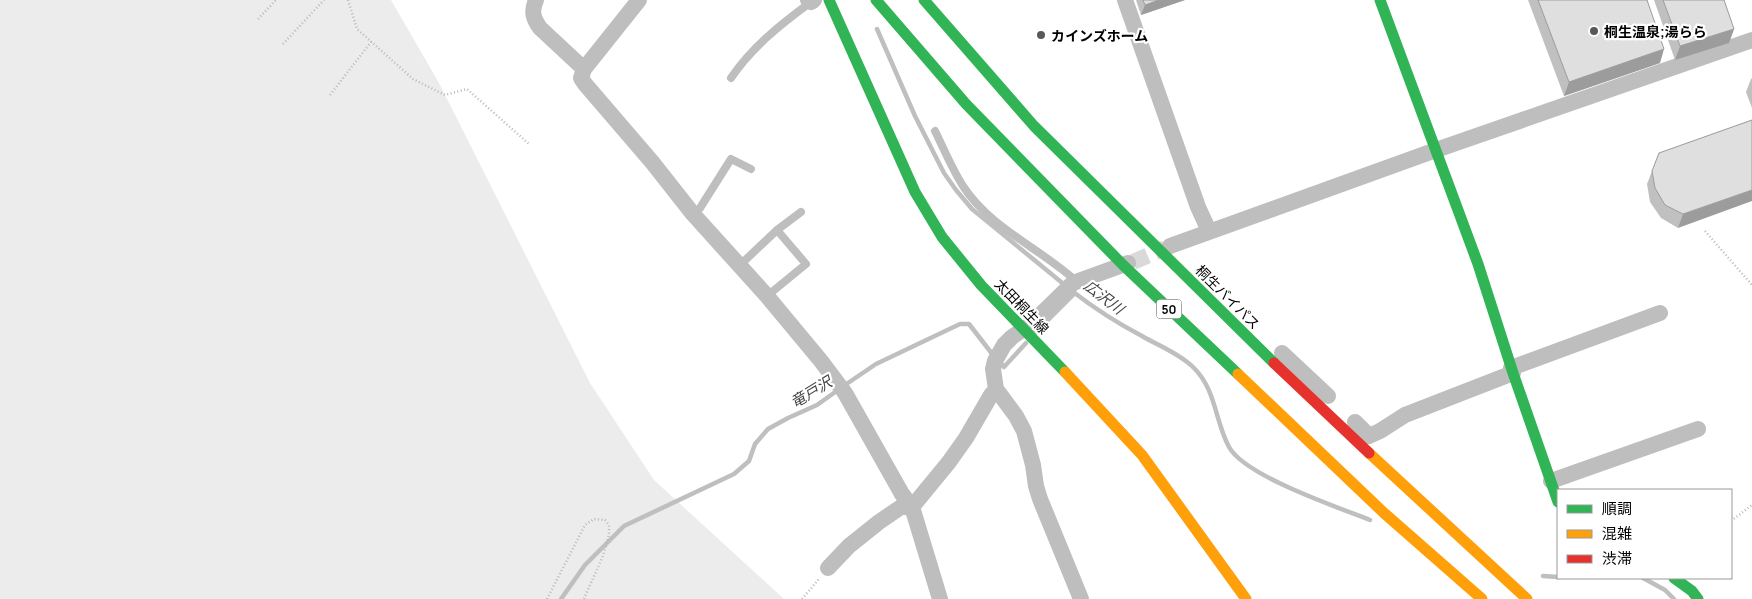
<svg xmlns="http://www.w3.org/2000/svg" width="1752" height="599" viewBox="0 0 1752 599" font-family="Manrope,'Noto Sans JP',sans-serif">
<rect width="100%" height="100%" fill="#fff"/>
<path fill="#ececec" d="M0,0H391L439,83L590,383L654,480L784,599H0Z"/>
<g fill="none" stroke-linecap="round" stroke-linejoin="round">
<path stroke="#bfbfbf" stroke-width="4.5" d="M877,29L915,116L944,173L956,190L972,209L1066,286
M1072,291C1094,308 1117,323 1142,336C1159,346 1180,354 1194,368C1216,390 1215,421 1229,447C1245,476 1337,507 1370,520
M1035,333L1075,293
M1000,362L1004,367L1026,343
M845,385L876,364L960,324H969L993,355
M1543,576L1558,577
M1643,578L1665,590L1674,599
M561,599L585,565L624,526L734,474L749,461L755,444L768,429L788,418L817,405L838,390"/>
<path stroke="#d9d9d9" stroke-width="16" stroke-dasharray="16 8" stroke-linecap="butt" d="M1133,262L1165,248"/>
<path stroke="#b9b9b9" stroke-width="2.5" stroke-dasharray="1 2.5" stroke-linecap="butt" d="M348,0L357,29L413,79L445,95L467,89L529,144
M258,19L276,0
M283,44L324,0
M330,95L371,42
M1705,231L1752,285
M1731,521L1752,505
M547,599L585,525L594,519L605,520L609,525C611,546 592,578 584,599
M802,599L819,579"/>
<path stroke="#bebebe" stroke-width="8" d="M731,78C752,47 781,24 811,2
M935,131C944,149 952,169 963,186C989,227 1041,249 1076,281
M693,214L700,208L731,159L751,169
M740,265L777,230L801,212
M767,296L806,264L777,230"/>
<path stroke="#bebebe" stroke-width="16" d="M536,0C531,12 533,18 540,28L584,69
M639,0L584,69L581,78L585,84L652,162L693,214L767,296L821,361L845,393L902,494L912,507L940,599
M808,0L811,2L814,0
M1125,0L1198,207L1209,231
M1170,246L1436,150L1752,40
M1282,353L1328,396
M1511,368L1660,313
M1355,422L1369,436L1380,431L1405,415L1513,373
M1551,481L1698,429
M828,568L849,546L879,522L901,507H912L949,462L966,438L991,395L996,389
M1081,599L1040,499L1036,486L1033,465L1024,431L1016,416L996,389L993,369L995,361L1004,345L1012,337L1031,324L1073,283L1128,263"/>
<path stroke="#30b455" stroke-width="11" d="M829,0L915,192L942,237L981,285L1065,372
M876,0L966,104L1123,265L1238,374
M924,0L1034,126L1274,363
M1380,0L1478,264L1513,373L1558,502
M1674,578L1692,591L1698,599"/>
<path stroke="#ff9f0a" stroke-width="11" d="M1065,372L1142,455L1246,599
M1238,374L1384,513L1482,599
M1369,453L1527,599"/>
<path stroke="#e5322d" stroke-width="11" d="M1274,363L1369,453"/>
</g>
<path fill="#c0c0c0" d="M1136,0H1185L1141,15Z
M1528,0H1647L1660,63L1564,96Z
M1654,0H1724L1734,29L1729,43L1675,60Z
M1752,78V108L1746,92L1751,79Z
M1752,120L1678,228L1661,218L1650,202L1647,184L1659,153Z"/>
<path fill="#9c9c9c" d="M1159,0H1185L1141,15L1145,5Z
M1734,29L1729,43L1675,60L1680,46Z
M1664,49L1660,63L1564,96L1569,82Z
M1752,190V201L1678,228L1683,214Z"/>
<path fill="#dfdfdf" stroke="#9c9c9c" d="M1143,0H1159L1145,5Z
M1538,0H1647L1664,49L1569,82Z
M1663,0H1724L1734,29L1680,46Z
M1752,120V190L1683,214L1665,205L1655,188L1652,171L1659,153Z"/>
<g fill="#595959" stroke="#fff" stroke-width="2">
<circle cx="1594" cy="31" r="5"/>
<circle cx="1041" cy="35" r="5"/>
</g>
<g text-anchor="middle" dominant-baseline="central" stroke-width="4.5" stroke-linejoin="round" paint-order="stroke">
<rect fill="#fff" stroke="#4c4c4c" stroke-width="1" x="1156.5" y="299.5" width="25" height="19" rx="4"/>
<g font-size="12" font-weight="bold" fill="#000">
<text x="1169" y="309">50</text>
</g>
<g font-size="14" font-weight="bold" fill="#000" stroke="#fff" text-anchor="start">
<text x="1604" y="31">桐生温泉;湯らら</text>
<text x="1051" y="35">カインズホーム</text>
</g>
<g font-size="14" fill="#000" stroke="#fff">
<text transform="translate(1228 297) rotate(45)">桐生バイパス</text>
<text transform="translate(1022 306) rotate(46)">太田桐生線</text>
</g>
<g font-size="15" font-style="italic" fill="#444" stroke="#fff">
<text transform="translate(1104 297) rotate(37)">広沢川</text>
<text transform="translate(811 392) rotate(-31)">竜戸沢</text>
</g>
</g>
<rect x="1557" y="489" width="175" height="90" fill="#ffffff" stroke="#999999"/>
<rect x="1567" y="505" width="25" height="8" fill="#30b455" stroke="#999999"/>
<text x="1602" y="514" font-size="15" fill="#000000">順調</text>
<rect x="1567" y="530" width="25" height="8" fill="#ff9f0a" stroke="#999999"/>
<text x="1602" y="539" font-size="15" fill="#000000">混雑</text>
<rect x="1567" y="555" width="25" height="8" fill="#e5322d" stroke="#999999"/>
<text x="1602" y="564" font-size="15" fill="#000000">渋滞</text>
</svg>
